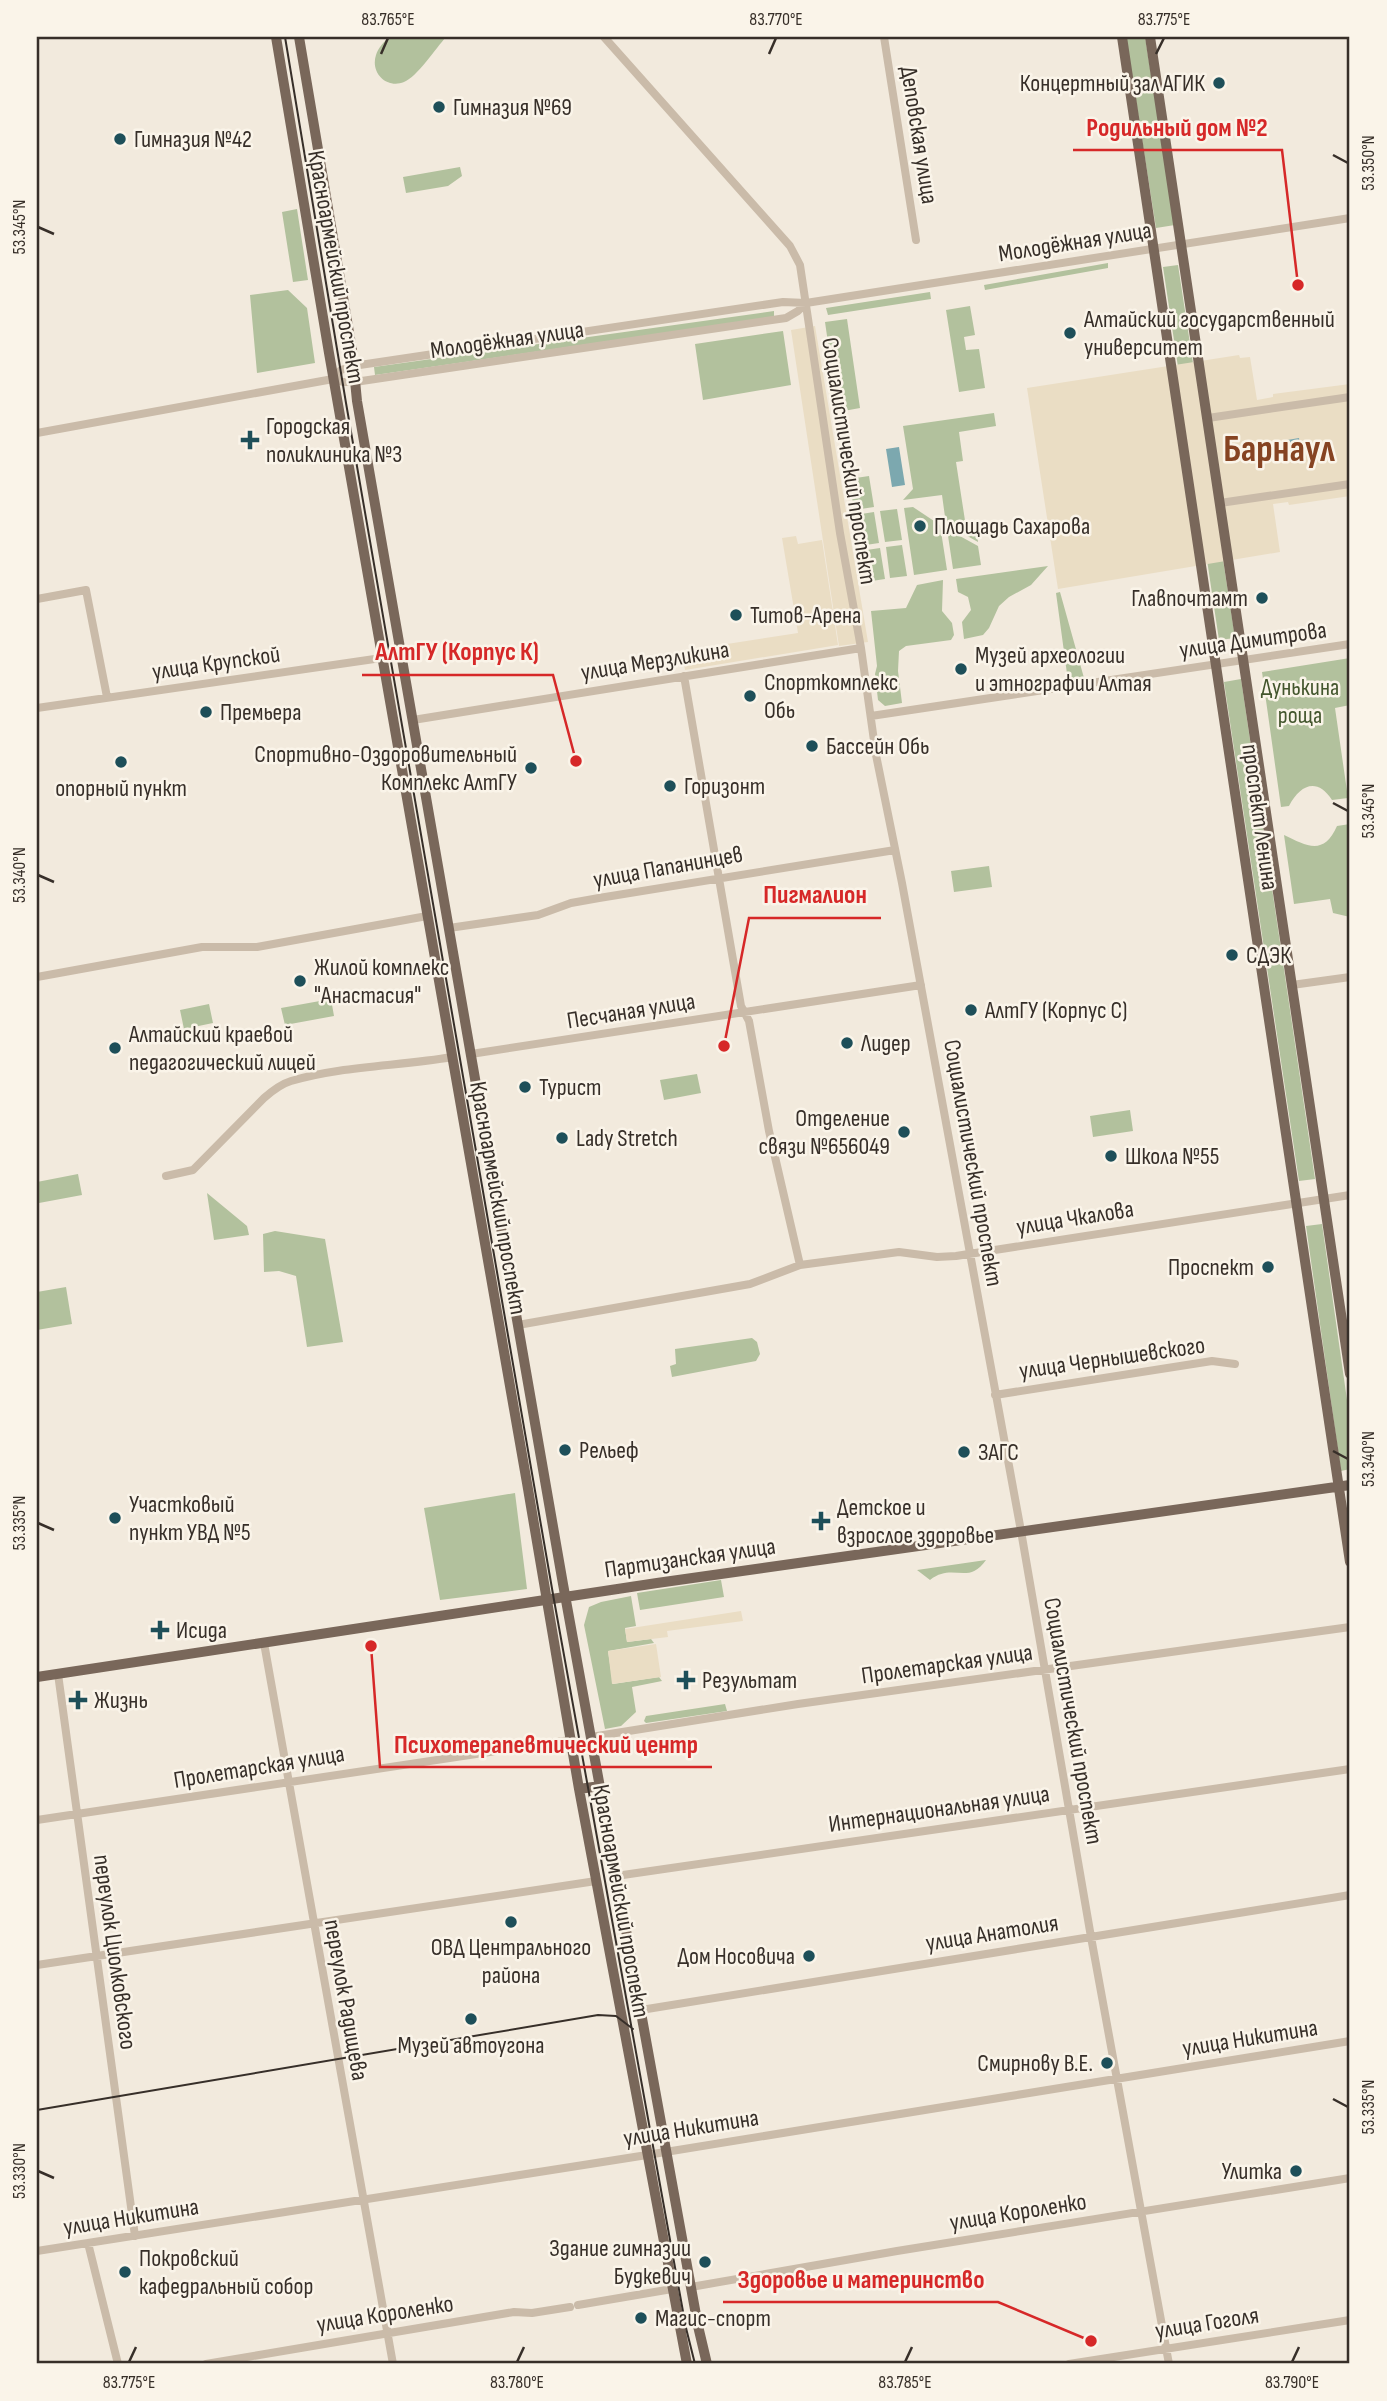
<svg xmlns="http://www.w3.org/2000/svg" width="1387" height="2401" viewBox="0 0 1387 2401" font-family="'Sofia Sans Condensed',sans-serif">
<rect width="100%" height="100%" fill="#f2eadd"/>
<path fill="#b2c19d" d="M389,37H446C436,48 417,77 404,82C387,89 370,73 376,55C378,48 384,42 389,37Z
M1126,37H1145L1175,225L1156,228Z
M460,167L462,176L448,186L406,193L403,177Z
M297,209L308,280L293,282L282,212Z
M1108,263V268L985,290L984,285Z
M1178,265L1235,638L1219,640L1163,267Z
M288,290L307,308L315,363L257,373L250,295Z
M930,292L931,299L828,315L826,308Z
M970,306L975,335L964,337L966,350L979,349L985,388L959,392L946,310Z
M774,311V317L375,375L374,367Z
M847,319L860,408L838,412L825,322Z
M783,331L791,385L703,400L695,344Z
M994,413L996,426L959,432L963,461L956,462L966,527L976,526L978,542L946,524L942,495L903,500L913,489L903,426Z
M869,476L874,507L854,510L849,479Z
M913,507L940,525L947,570L914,575L904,508Z
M897,509L902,540L885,542L880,511Z
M874,512L879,543L859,546L855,515Z
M947,529L978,546L981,565L953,569Z
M902,545L907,576L890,578L886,547Z
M880,548L885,579L865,582L860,551Z
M1048,566L1031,585L1009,597L999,606L989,628L983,635L964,639L962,622L971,610L968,597L958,592L956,579Z
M943,580L942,611L952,623L954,635L951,640L906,646L899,651L898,671L902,703L885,706L878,700L875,674L877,666L871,611L906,608L917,585Z
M1060,592L1084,678L1068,681L1056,593Z
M1350,658V705L1335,708L1348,798L1332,800C1317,777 1300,785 1289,806L1281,807L1262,672Z
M1241,679L1315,1179L1299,1181L1224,682Z
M1350,824V917L1333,913L1330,899L1294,904L1284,835C1307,846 1324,856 1337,826Z
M989,866L992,887L954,892L951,871Z
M331,999L334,1016L285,1025L281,1008Z
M209,1004L213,1023L184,1029L180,1010Z
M697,1074L701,1093L664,1100L660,1080Z
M1130,1110L1133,1131L1093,1137L1090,1116Z
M78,1174L82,1195L39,1203L37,1182Z
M207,1193L247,1226L249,1235L214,1240Z
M1322,1224L1350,1421V1469L1341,1471L1306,1226Z
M275,1231L325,1239L343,1342L307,1347L296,1276L279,1271L264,1272L263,1234Z
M66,1287L72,1324L37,1330V1292Z
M752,1338L757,1342L760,1354L756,1361L672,1377L670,1366L676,1364L675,1349Z
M515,1493L527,1589L440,1600L424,1508Z
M986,1560C968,1586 953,1562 930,1580L917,1570Z
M721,1580L724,1597L640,1610L637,1593Z
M631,1596L636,1626L625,1628L627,1642L651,1639L654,1643L608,1651L613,1684L659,1677L662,1681L632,1687L636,1712L621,1726L605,1729L584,1625L589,1607L601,1602Z
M725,1704L727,1711L646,1723L644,1721L646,1716Z"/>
<path fill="#eaddc4" d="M815,326L868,642L839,646L791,330Z
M1239,355L1240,358L1250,357L1257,400L1273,397V394L1350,384V496L1289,505L1288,502L1273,504L1280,552L1058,589L1027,388Z
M796,536L798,544L822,540L838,645L685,670L682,651L798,633L782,538Z
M741,1611L743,1621L667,1631L668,1637L627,1642L625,1629Z
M656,1644L661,1677L612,1684L608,1651Z"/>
<path fill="#7ca8af" d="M1299,438L1301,452L1254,459L1252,446Z
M899,447L905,485L892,487L886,449Z"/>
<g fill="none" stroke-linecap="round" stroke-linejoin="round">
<path stroke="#cabba9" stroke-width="8" d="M604,37L790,246L800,265L840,533L861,648L876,755L902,883L1021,1531L1091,1937L1169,2364
M884,37L916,240
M333,379L341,370L353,366L783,302L806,303L1350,218
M1208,418L1350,397
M37,433L333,379L343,382H355L786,318L798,311L806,303
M1220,503L1350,484
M37,599L86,590L107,697
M684,676L741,1006L749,1021L769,1131L800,1265
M37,708L402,655
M871,716L1350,644
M413,720L861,648
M449,928L538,915L571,903L599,898L895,850
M37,977L202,947H257L427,916
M1292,985L1350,977
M471,1054L921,985
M166,1176L193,1170L264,1098C272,1091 281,1084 291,1081C340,1066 401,1066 452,1057
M518,1325L750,1284L800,1265L899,1252L937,1257L956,1256L1350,1195
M995,1395L1212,1361L1235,1364
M264,1643L393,2364
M58,1674L135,2236
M591,1737L798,1704L1350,1627
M37,1820L570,1740
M616,1876L1350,1769
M37,1965L596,1881
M641,2010L1350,1895
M88,2243L118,2364
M37,2251L647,2155L1350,2041
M691,2287L897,2251L1350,2178
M578,2305L672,2289
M206,2364L514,2312L532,2313L570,2307
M1069,2364L1350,2320"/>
<path stroke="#79675a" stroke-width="10" d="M276,37L329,353L527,1483L579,1789L687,2364
M299,37L352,350L357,401L563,1584L698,2326L707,2364
M1122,37L1350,1562
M1150,37L1350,1374
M37,1677L657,1583L1350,1485
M579,1789L600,1786"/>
<path stroke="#372f29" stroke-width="2" d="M285,37L346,403L554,1600L686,2328L695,2364
M37,2110L598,2015L616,2016L633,2029"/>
</g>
<path fill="none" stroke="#372f29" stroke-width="2.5" d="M381,54L388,38M769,54L776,38M1156,54L1164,38M1333,155L1348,163M38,227L54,234M1333,803L1348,811M38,875L54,882M1333,1451L1348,1459M38,1523L54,1530M1333,2099L1348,2107M38,2171L54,2178M129,2362L136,2347M517,2362L524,2347M905,2362L912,2347M1292,2362L1299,2347"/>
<g fill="#1e4f59" stroke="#faf4e9" stroke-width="2.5">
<circle cx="1219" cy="83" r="7"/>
<circle cx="439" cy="107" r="7"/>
<circle cx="120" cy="139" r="7"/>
<circle cx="1070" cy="333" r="7"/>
<path d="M246.5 429.5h7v7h7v7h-7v7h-7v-7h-7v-7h7z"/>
<circle cx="920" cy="526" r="7"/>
<circle cx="1262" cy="598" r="7"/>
<circle cx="736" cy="615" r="7"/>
<circle cx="961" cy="669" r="7"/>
<circle cx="750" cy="696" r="7"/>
<circle cx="206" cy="712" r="7"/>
<circle cx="812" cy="746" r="7"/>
<circle cx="121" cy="762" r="7"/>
<circle cx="531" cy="768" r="7"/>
<circle cx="670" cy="786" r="7"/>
<circle cx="1232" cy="955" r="7"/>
<circle cx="300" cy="981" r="7"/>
<circle cx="971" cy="1010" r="7"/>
<circle cx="847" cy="1043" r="7"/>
<circle cx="115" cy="1048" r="7"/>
<circle cx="525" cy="1087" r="7"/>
<circle cx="904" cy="1132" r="7"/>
<circle cx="562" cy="1138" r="7"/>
<circle cx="1111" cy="1156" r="7"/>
<circle cx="1268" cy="1267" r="7"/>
<circle cx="565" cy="1450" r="7"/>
<circle cx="964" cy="1452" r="7"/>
<circle cx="115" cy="1518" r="7"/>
<path d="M817.5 1510.5h7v7h7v7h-7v7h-7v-7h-7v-7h7z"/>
<path d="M156.5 1619.5h7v7h7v7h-7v7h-7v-7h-7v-7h7z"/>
<path d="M682.5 1669.5h7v7h7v7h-7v7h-7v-7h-7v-7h7z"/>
<path d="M74.5 1689.5h7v7h7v7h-7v7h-7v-7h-7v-7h7z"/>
<circle cx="511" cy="1922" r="7"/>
<circle cx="809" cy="1956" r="7"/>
<circle cx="471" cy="2019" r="7"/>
<circle cx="1107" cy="2063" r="7"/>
<circle cx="1296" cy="2171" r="7"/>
<circle cx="705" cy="2262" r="7"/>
<circle cx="125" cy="2272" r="7"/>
<circle cx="641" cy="2318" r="7"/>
</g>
<g text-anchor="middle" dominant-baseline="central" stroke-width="5" stroke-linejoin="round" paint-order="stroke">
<g font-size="24" fill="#372f29" stroke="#faf4e9" text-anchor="start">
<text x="1205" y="83" text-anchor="end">Концертный зал АГИК</text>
<text x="453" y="107">Гимназия №69</text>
<text x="134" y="139">Гимназия №42</text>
<text x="1084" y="319">Алтайский государственный<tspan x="1084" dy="28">университет</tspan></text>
<text x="266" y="426">Городская<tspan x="266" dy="28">поликлиника №3</tspan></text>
<text x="934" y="526">Площадь Сахарова</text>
<text x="1248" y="598" text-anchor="end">Главпочтамт</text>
<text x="750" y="615">Титов-Арена</text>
<text x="975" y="655">Музей археологии<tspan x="975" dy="28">и этнографии Алтая</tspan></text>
<text x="764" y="682">Спорткомплекс<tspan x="764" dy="28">Обь</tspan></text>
<text x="220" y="712">Премьера</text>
<text x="826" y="746">Бассейн Обь</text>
<text x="517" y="754" text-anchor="end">Спортивно-Оздоровительный<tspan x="517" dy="28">Комплекс АлтГУ</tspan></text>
<text x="684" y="786">Горизонт</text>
<text x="121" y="788" text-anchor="middle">опорный пункт</text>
<text x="1246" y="955">СДЭК</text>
<text x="314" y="967">Жилой комплекс<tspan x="314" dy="28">"Анастасия"</tspan></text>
<text x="985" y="1010">АлтГУ (Корпус С)</text>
<text x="129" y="1034">Алтайский краевой<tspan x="129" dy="28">педагогический лицей</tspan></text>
<text x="861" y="1043">Лидер</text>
<text x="539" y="1087">Турист</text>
<text x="890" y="1118" text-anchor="end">Отделение<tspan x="890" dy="28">связи №656049</tspan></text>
<text x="576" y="1138">Lady Stretch</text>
<text x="1125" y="1156">Школа №55</text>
<text x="1254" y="1267" text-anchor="end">Проспект</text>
<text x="579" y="1450">Рельеф</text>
<text x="978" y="1452">ЗАГС</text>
<text x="129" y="1504">Участковый<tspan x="129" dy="28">пункт УВД №5</tspan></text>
<text x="837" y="1507">Детское и<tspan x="837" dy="28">взрослое здоровье</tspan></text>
<text x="176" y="1630">Исида</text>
<text x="702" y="1680">Результат</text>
<text x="94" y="1700">Жизнь</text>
<text x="511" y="1947" text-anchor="middle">ОВД Центрального<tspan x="511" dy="28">района</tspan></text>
<text x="795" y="1956" text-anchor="end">Дом Носовича</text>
<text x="471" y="2045" text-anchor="middle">Музей автоугона</text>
<text x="1093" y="2063" text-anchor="end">Смирнову В.Е.</text>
<text x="1282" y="2171" text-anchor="end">Улитка</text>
<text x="691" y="2248" text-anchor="end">Здание гимназии<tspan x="691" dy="28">Будкевич</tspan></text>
<text x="139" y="2258">Покровский<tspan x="139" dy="28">кафедральный собор</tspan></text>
<text x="655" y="2318">Магис-спорт</text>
</g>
<g font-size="24" fill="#372f29" stroke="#faf4e9">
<text transform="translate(919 135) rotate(81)">Деповская улица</text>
<text transform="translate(1075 242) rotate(-9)">Молодёжная улица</text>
<text transform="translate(336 267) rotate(80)">Красноармейский проспект</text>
<text transform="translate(507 340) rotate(-8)">Молодёжная улица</text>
<text transform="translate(849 461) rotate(81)">Социалистический проспект</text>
<text transform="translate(1253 640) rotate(-8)">улица Димитрова</text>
<text transform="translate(655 661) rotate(-9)">улица Мерзликина</text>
<text transform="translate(216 663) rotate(-8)">улица Крупской</text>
<text transform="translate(1260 817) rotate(82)">проспект Ленина</text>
<text transform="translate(668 867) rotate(-10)">улица Папанинцев</text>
<text transform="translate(631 1011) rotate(-9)">Песчаная улица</text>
<text transform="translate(973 1163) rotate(80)">Социалистический проспект</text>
<text transform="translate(498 1198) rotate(80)">Красноармейский проспект</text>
<text transform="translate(1075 1218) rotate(-9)">улица Чкалова</text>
<text transform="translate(1112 1358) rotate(-8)">улица Чернышевского</text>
<text transform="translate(690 1558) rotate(-8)">Партизанская улица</text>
<text transform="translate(947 1664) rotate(-8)">Пролетарская улица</text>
<text transform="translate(1073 1721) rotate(80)">Социалистический проспект</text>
<text transform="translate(259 1767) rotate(-9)">Пролетарская улица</text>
<text transform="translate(939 1809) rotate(-8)">Интернациональная улица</text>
<text transform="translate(621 1901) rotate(80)">Красноармейский проспект</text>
<text transform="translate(992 1933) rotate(-9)">улица Анатолия</text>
<text transform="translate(115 1952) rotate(82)">переулок Циолковского</text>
<text transform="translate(346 2000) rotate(80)">переулок Радищева</text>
<text transform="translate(1250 2038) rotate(-9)">улица Никитина</text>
<text transform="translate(691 2128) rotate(-9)">улица Никитина</text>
<text transform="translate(1018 2212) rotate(-9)">улица Короленко</text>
<text transform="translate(131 2217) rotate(-9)">улица Никитина</text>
<text transform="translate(385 2314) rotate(-9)">улица Короленко</text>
<text transform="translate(1207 2323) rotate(-9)">улица Гоголя</text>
</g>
<g font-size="24" fill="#43562d" stroke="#faf4e9">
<text x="1300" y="687">Дунькина<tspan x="1300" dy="28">роща</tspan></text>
</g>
<g font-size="38" font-weight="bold" fill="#864322" stroke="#faf4e9">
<text x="1279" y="449">Барнаул</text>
</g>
</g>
<path fill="none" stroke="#d62828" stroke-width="2.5" d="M1298 285L1282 150H1073M576 761L553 675H362M724 1046L749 918H881M371 1646L380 1767H712M1091 2341L998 2302H723"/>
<g fill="#d62828" stroke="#faf4e9" stroke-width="2.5">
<circle cx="1298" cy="285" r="7"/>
<circle cx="576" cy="761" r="7"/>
<circle cx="724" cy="1046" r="7"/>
<circle cx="371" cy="1646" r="7"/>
<circle cx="1091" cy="2341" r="7"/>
</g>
<g font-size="26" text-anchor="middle" font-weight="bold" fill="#d62828" stroke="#faf4e9" stroke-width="5" stroke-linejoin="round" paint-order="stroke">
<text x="1177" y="136">Родильный дом №2</text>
<text x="457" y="660">АлтГУ (Корпус К)</text>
<text x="815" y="903">Пигмалион</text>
<text x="546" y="1753">Психотерапевтический центр</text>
<text x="861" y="2288">Здоровье и материнство</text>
</g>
<rect width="1387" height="2401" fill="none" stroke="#faf4e9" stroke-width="77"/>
<rect x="38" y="38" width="1310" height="2324" fill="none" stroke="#372f29" stroke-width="2.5"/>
<g font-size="18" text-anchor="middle" fill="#372f29">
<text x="388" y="25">83.765°E</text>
<text x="776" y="25">83.770°E</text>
<text x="1164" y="25">83.775°E</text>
<text transform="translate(1368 163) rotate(-90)" y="6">53.350°N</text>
<text transform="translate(19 227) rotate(-90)" y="6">53.345°N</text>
<text transform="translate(1368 811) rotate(-90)" y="6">53.345°N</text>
<text transform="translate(19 875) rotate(-90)" y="6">53.340°N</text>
<text transform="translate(1368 1459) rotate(-90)" y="6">53.340°N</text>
<text transform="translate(19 1523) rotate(-90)" y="6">53.335°N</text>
<text transform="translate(1368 2107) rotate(-90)" y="6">53.335°N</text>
<text transform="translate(19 2171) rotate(-90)" y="6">53.330°N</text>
<text x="129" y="2388">83.775°E</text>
<text x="517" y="2388">83.780°E</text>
<text x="905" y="2388">83.785°E</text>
<text x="1292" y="2388">83.790°E</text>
</g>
</svg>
